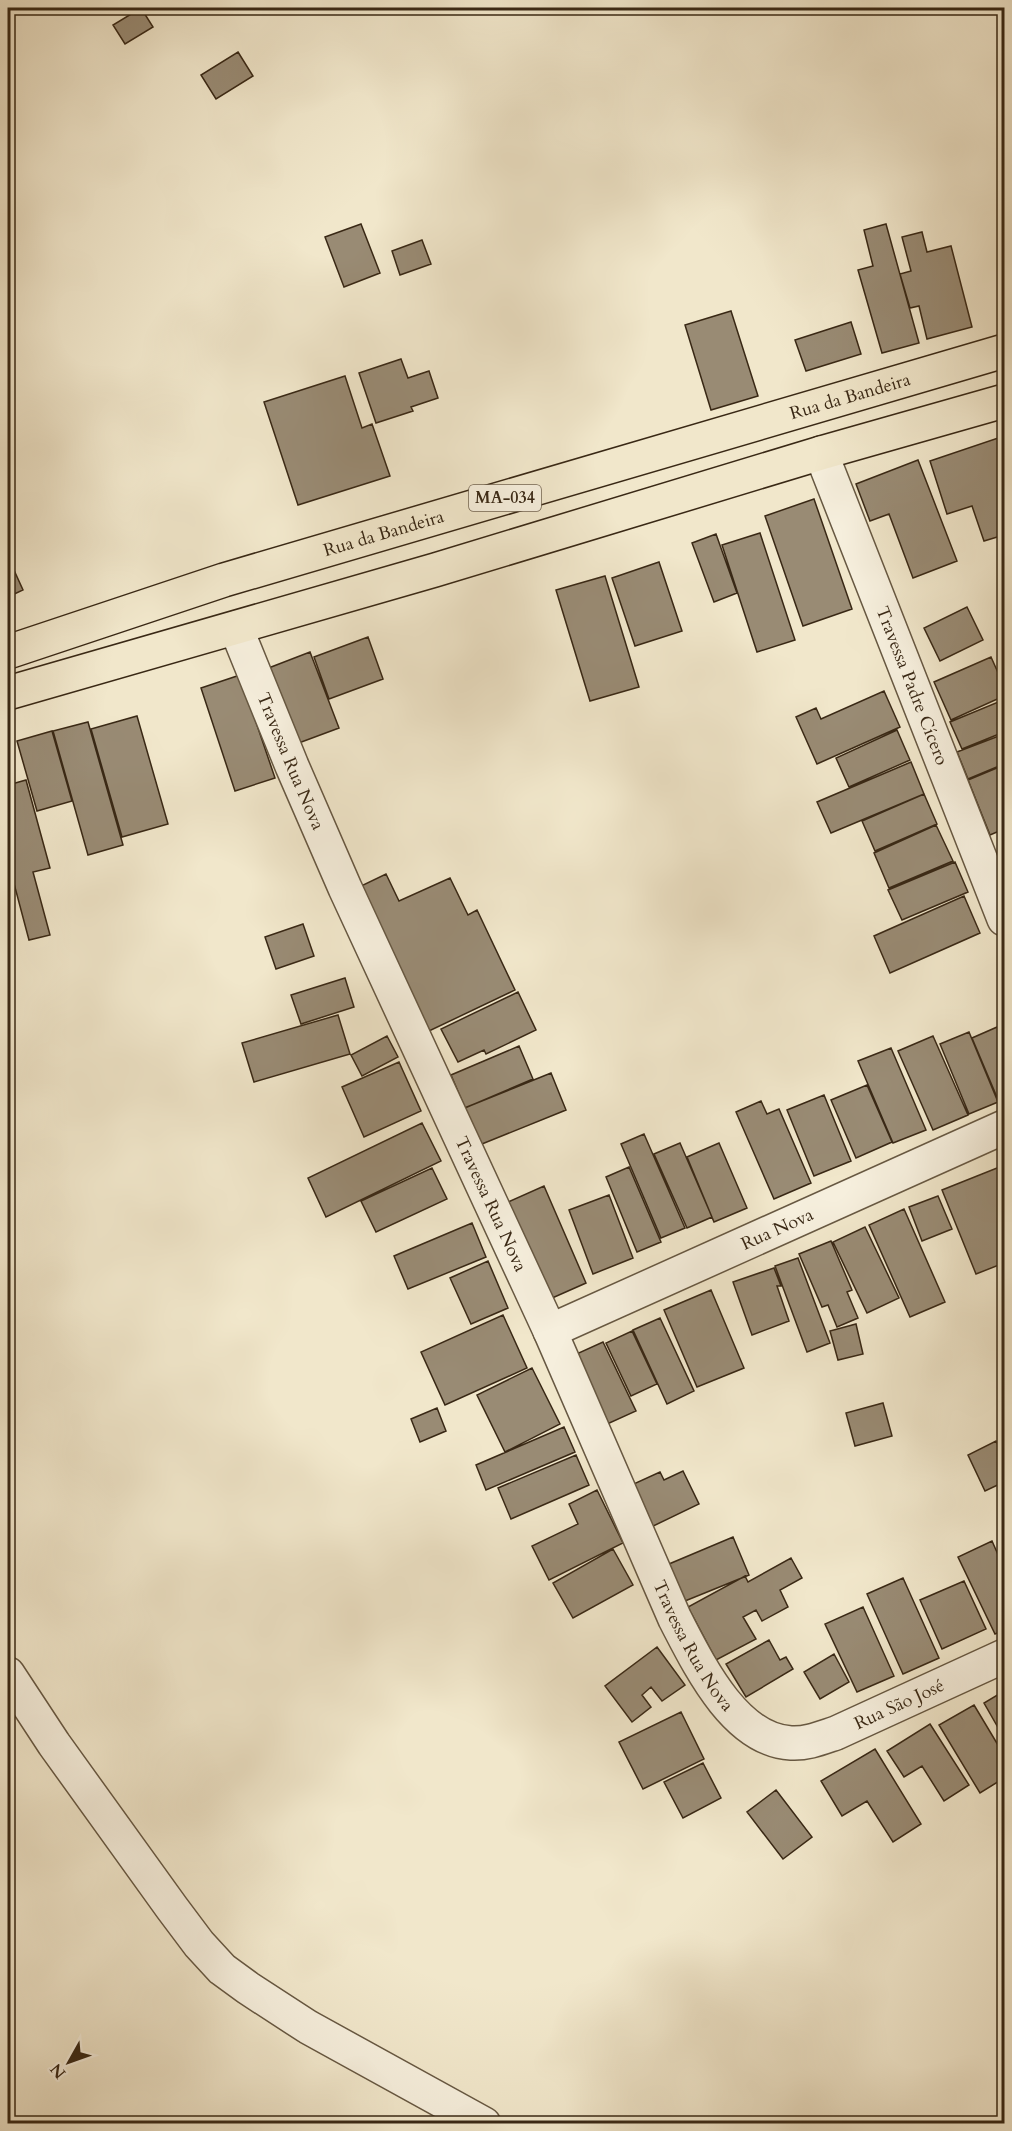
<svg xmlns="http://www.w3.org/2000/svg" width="1012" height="2131" viewBox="0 0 1012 2131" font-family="Cardo,serif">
<rect width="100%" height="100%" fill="#f1e7cb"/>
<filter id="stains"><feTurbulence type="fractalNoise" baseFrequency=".00333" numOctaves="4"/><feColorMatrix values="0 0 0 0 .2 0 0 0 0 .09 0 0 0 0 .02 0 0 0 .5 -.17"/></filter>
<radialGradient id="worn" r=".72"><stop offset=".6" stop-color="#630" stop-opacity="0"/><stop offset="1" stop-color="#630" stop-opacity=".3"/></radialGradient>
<path fill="#998b74" stroke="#392815" stroke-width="1.5" d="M141,8L153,27L125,44L113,25Z
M238,52L253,76L216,99L201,75Z
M361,224L380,273L344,287L325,237Z
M886,224L919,343L882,353L858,270L873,266L864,230Z
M922,232L927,252L951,246L972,327L927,339L919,306L910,308L900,274L911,271L902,237Z
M422,240L431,264L400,275L392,251Z
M731,311L758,396L711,410L685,325Z
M851,322L861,354L806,371L795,340Z
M401,359L408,378L429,371L438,398L411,407L413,411L376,423L359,373Z
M345,376L362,428L372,424L390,476L298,505L264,402Z
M1004,436V535L984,541L972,506L947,514L930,461Z
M918,460L957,561L913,578L889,514L870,521L856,484Z
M814,499L852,609L803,626L765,516Z
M760,533L795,640L757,652L722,545Z
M716,534L737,593L714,602L692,543Z
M8,557L23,590L8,597Z
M659,562L682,631L635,646L612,578Z
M605,576L639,687L590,701L556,590Z
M967,607L983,640L940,661L924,628Z
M368,637L383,679L329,699L314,657Z
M310,652L339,728L296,744L266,669Z
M991,657L1004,686V696L951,720L934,682Z
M240,675L275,778L235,791L201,688Z
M884,691L900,727L817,764L796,717L816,708L821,719Z
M1003,700L1004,732L962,749L950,722Z
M137,716L168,824L122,837L91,729Z
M88,722L123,845L88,855L53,731Z
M897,730L910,760L849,787L836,758Z
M52,731L72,801L37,811L17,741Z
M1004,734V764L968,779L957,752Z
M911,762L924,794L831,833L817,802Z
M1004,765V829L990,835L968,780Z
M26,780L50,868L33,872L50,935L29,940L8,861V785Z
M924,794L937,824L875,851L862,821Z
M936,825L953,861L889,888L874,853Z
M8,862L13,882L8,884Z
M955,862L968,892L902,920L888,890Z
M386,874L399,901L450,878L468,915L477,910L515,990L429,1031L361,886Z
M964,896L980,933L890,973L874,936Z
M303,924L314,956L276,969L265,937Z
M345,978L354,1007L301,1024L291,995Z
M518,992L536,1030L486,1054L484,1050L458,1062L441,1029Z
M338,1015L350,1054L254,1082L242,1043Z
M1004,1024V1100L999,1102L972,1038Z
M969,1032L998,1102L969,1114L940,1044Z
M387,1036L398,1057L362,1076L351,1055Z
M933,1036L968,1115L933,1130L898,1051Z
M519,1046L533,1079L465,1108L451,1075Z
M891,1048L926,1130L893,1143L858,1061Z
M399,1062L421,1111L364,1137L342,1087Z
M551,1073L566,1110L477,1146L462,1109Z
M867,1085L892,1142L856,1158L831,1100Z
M824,1095L851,1161L814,1176L787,1110Z
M761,1101L767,1114L779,1109L811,1183L774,1199L736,1112Z
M422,1123L441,1161L326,1217L308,1178Z
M644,1134L685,1228L661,1238L621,1144Z
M680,1143L712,1217L687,1228L654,1154Z
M719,1143L747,1208L714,1222L687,1157Z
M1002,1166L1004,1173V1263L976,1274L942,1190Z
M629,1167L661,1242L637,1252L606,1177Z
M432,1168L447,1199L376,1232L361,1201Z
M544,1186L586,1283L550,1299L508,1202Z
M609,1195L633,1258L593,1274L569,1210Z
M938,1196L952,1229L922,1241L909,1207Z
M904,1209L945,1302L910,1317L869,1225Z
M472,1223L486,1257L408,1289L394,1256Z
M865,1227L899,1298L867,1313L833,1242Z
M831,1241L852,1290L847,1292L858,1318L837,1327L828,1305L822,1307L799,1254Z
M798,1258L830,1343L807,1352L775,1266Z
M488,1261L508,1308L471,1324L450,1278Z
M774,1268L781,1286H777L789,1321L752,1335L733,1282Z
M711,1290L744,1368L697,1387L664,1310Z
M503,1315L527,1368L445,1405L421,1352Z
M660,1318L694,1391L667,1404L633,1330Z
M856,1324L863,1354L838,1360L830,1331Z
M632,1331L657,1384L631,1396L606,1343Z
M603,1342L636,1411L605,1425L572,1356Z
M532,1368L560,1424L505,1452L477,1395Z
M883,1403L892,1436L855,1446L846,1413Z
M437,1408L446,1431L420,1442L411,1419Z
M564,1427L575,1452L486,1490L476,1465Z
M996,1441L1004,1457V1482L985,1491L968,1455Z
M576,1455L589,1485L511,1519L498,1488Z
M683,1471L699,1504L647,1529L627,1487L660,1472L664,1480Z
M597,1490L623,1543L549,1580L532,1546L578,1524L569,1504Z
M733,1537L749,1575L685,1601L669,1564Z
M992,1541L1000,1559L1004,1557V1630L995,1634L958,1557Z
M613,1549L633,1585L573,1618L553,1583Z
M791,1558L802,1578L780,1590L788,1607L762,1621L756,1610L743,1617L756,1639L716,1660L688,1607L745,1576L748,1582Z
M903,1578L939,1658L903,1674L867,1594Z
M964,1581L986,1629L942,1649L920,1600Z
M863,1607L894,1676L857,1692L825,1624Z
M769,1640L780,1660L786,1657L793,1669L746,1697L726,1664Z
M657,1647L685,1685L662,1701L651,1687L642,1695L651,1707L632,1722L605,1686Z
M834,1654L849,1682L820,1699L804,1672Z
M1004,1691V1738L984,1703Z
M974,1705L1004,1755V1778L980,1793L939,1725Z
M681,1712L704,1759L643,1789L619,1742Z
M930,1724L969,1785L944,1801L922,1766L904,1777L887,1751Z
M875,1749L921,1824L893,1842L867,1801L842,1816L821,1781Z
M703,1763L721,1798L683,1818L664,1782Z
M776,1790L812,1837L783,1859L747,1812Z"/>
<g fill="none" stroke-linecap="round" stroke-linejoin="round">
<g stroke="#675842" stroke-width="36">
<g id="minor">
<path id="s1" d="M821,453L1004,919"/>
<path id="s2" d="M236,628L292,766L345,888L550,1331L675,1619C698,1663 734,1740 791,1743C807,1744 821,1738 836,1733L1004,1656"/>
<path id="s3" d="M550,1331L1004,1127"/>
<path d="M8,1674L54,1744L172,1908L199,1944L222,1969L248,1988L308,2027L484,2124"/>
</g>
</g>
<g stroke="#392815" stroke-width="36">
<g id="major">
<path id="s4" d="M8,652L224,580L1004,351"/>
<path d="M8,693L435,570L821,453L1004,401"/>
</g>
</g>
<use href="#minor" stroke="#f6efdd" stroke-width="33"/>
<use href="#major" stroke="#f1e7cb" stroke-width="33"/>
</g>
<g text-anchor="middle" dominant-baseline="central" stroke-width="6" stroke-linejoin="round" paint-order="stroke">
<rect fill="#f6efdd" stroke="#726451" stroke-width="1.5" x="469" y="485" width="72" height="26" rx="4.5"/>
<g font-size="16" font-weight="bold" fill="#392815">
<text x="505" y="498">MA-034</text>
</g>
<g font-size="18" fill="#392815" stroke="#f6efdd">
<text stroke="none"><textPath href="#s4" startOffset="880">Rua da Bandeira</textPath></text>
<text stroke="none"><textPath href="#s4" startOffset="394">Rua da Bandeira</textPath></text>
<text stroke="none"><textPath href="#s1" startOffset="250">Travessa Padre Cícero</textPath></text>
<text stroke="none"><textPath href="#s2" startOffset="144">Travessa Rua Nova</textPath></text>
<text stroke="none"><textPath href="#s2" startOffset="630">Travessa Rua Nova</textPath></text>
<text stroke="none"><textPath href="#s3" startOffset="249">Rua Nova</textPath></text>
<text stroke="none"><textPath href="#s2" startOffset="1116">Travessa Rua Nova</textPath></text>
<text stroke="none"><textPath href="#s2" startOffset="1377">Rua São José</textPath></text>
</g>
</g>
<rect width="1012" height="2131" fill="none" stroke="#f1e7cb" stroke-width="30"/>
<rect x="9" y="9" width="994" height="2113" fill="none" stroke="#392815" stroke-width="3"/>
<rect x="15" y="15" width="982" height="2101" fill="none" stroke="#392815" stroke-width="1.5"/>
<g transform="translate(69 2062) rotate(230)" stroke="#f6efdd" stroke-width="4.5" paint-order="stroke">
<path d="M0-4.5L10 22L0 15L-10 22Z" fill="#392815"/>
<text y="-9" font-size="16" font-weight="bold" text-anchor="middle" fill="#392815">N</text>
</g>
<rect width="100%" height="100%" filter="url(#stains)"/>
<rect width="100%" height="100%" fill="url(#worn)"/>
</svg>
